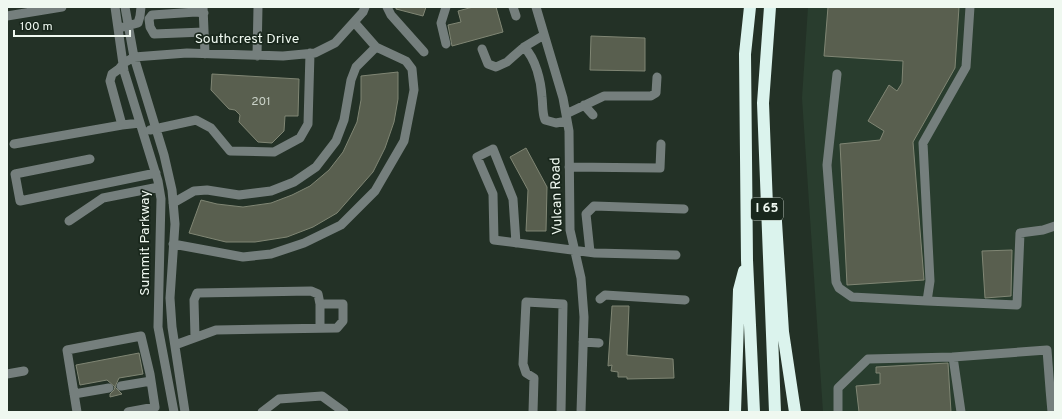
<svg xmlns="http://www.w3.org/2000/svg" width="1062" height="419" viewBox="0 0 1062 419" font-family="Overpass,sans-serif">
<rect width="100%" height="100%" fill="#233126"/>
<path fill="#293d2e" d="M808,7H1055V412H823L802,98Z"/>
<path fill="#595f4f" stroke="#808674" d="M396,7H426L423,16L396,9Z
M473,7H496L503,32L452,46L448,25L461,22L458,11Z
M828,7H959L955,68L913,142L924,280L847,285L840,144L880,140L884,131L868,121L889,85L897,91L902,83L903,61L824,56Z
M591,36L645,38V71L590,70Z
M398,72V99L394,122L385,148L373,172L337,213L313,227L287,237L255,242H226L189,233L201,200L217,204L243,207L271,203L292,195L310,186L329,170L343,152L357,122L361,100V76Z
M212,74L299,79L298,116H285L284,131L272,143L258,142L239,122L240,115L235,110L229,109L211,90Z
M526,148L547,187L546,231H526L528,190L510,157Z
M1012,250L1011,296L985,298L982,251Z
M612,306H629L627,355L673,359L674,378L627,379V377H618V372L611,371L612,365L608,366Z
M139,353L143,374L119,378L115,387L122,394L110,397V394L114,390L115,387L107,380L80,385L76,365Z
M948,363L951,412H859L856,386L880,384V373H876V367Z"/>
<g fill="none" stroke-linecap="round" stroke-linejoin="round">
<path stroke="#757f7d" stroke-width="9" d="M115,7L124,71L158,181L161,199L158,327L174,412
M125,7L134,57L164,155L172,190L175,224L170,298L172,327L185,412
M203,7L205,54
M387,7L391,15L424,52
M446,7L441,23L446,44
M513,7L516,16
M536,7L563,98L569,131L570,230L581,278L584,317L581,412
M970,7L966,67L923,143L930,281L927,301L1017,305L1020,233L1043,230L1055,226
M204,13L196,12L152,15L149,19L150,27L154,34L204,32
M7,16L62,7
M123,27L138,23L140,16L141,7
M524,47C536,59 541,81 542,97C543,105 542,112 545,120L556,123L567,121
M482,49L488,64L496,67L507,62L524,47L544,35
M257,56L258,7
M837,74L827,165L836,282L839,288L852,297L927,301
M584,105L593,115
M566,114L604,96H651L656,93L657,77
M140,123L122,125L110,81L112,74L119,69L124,63L134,57L187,53L283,56L315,53L335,43L363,12L365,7
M150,130L196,120L211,128L230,151L274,152L300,138L308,124L310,53
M14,144L122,125
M90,159L15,174L20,201L156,173
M569,167L660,168L661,144
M173,203L194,191L207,190L239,195L271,191L294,182L316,167L336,141L344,120L351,80L356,67L376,47
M69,221L103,198L159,187
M516,243L513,199L493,149L477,157L493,194L494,240L595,253L676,255
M173,244L243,257L271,254L304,243L341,225L375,191L404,141L414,90L412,69L406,61L376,47L354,22
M590,252L586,214L594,206L684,209
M600,299L605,295L685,300
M320,328V304
M583,342L599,343
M175,345L216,330L337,328L343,321V304H320L318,294L311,291L197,293L194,300L195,337
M7,374L24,371
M121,386L151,381
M74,394L109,388
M77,412L67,350L141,336L150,374L155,407L128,412
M262,412L279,399L322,396L344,412
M533,412L534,378L526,373L523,364L526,302L563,304L561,412
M838,412V388L868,359L953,357
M961,412L953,357L1047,350L1050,389
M1052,412L1050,389H1055"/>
<path stroke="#dbf3ed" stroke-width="12" d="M750,7L745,54L747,260L754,412
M770,7L763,103L775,412
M775,206L783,332L795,412
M735,412L739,290L744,271"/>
</g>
<g text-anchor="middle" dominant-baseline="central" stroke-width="3.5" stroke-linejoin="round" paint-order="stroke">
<g font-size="12" fill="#cad2c8">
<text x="261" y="102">201</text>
</g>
<rect fill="#19271c" stroke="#afb9b0" stroke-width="1" x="751" y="198" width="32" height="22" rx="3"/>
<g font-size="13" font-weight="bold" fill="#eff8f0">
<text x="767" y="209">I 65</text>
</g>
<g font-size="14" fill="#eff8f0" stroke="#19271c">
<text x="247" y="39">Southcrest Drive</text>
<text transform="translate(557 196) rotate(-92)">Vulcan Road</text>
<text transform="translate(145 243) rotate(-90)">Summit Parkway</text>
</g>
</g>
<rect width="1062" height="419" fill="none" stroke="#eff8f0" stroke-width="16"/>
<path d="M14 30v6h116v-6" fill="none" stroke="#eff8f0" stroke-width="2"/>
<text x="20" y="30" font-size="12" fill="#eff8f0" stroke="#19271c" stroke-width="3" paint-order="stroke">100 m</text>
</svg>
